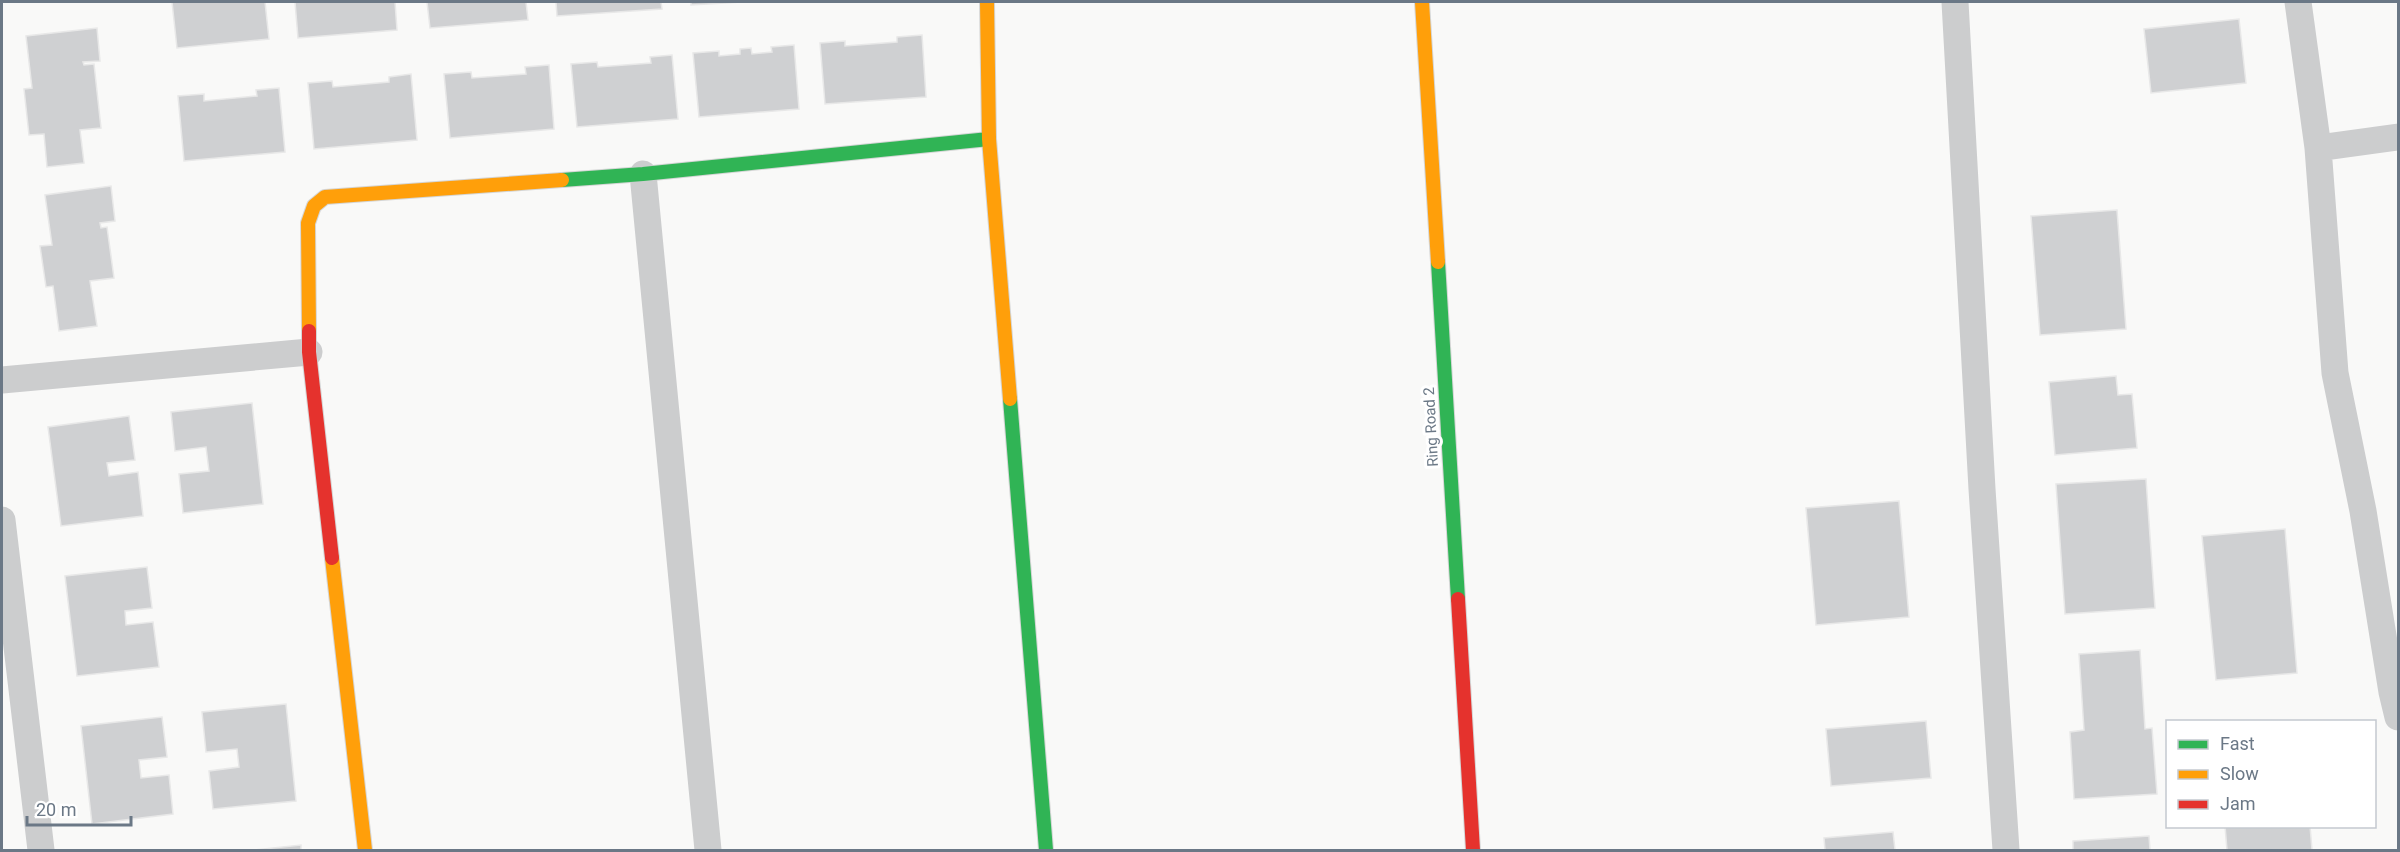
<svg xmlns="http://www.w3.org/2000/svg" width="2400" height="852" viewBox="0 0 2400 852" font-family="Roboto,sans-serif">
<rect width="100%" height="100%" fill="#f9f9f8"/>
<path fill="#cfd0d2" stroke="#e8e8e8" stroke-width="1.5" d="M172,2H265L269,39L177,48Z
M295,2H395L397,30L298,38Z
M427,2H526L528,20L430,28Z
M556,2H661L662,9L557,16Z
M691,2H742L691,5Z
M2239,19L2246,83L2151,93L2144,29Z
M97,28L100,61L83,62L84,65L94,64L101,128L80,130L84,163L47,167L44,134L29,135L24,89L32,88L26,36Z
M922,35L926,97L825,104L820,43L845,41V46L897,42V37Z
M794,45L799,109L699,117L693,53L719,51V56L740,54V49L751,48L752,54L772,52L771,47Z
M672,55L678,119L577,127L571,64L597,62L598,67L651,63L650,57Z
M549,65L554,129L450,138L444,74L471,72L472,78L526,74L525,67Z
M411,74L417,140L314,149L308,83L332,81L333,87L389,82V77Z
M279,88L285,152L184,161L178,96L204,94V101L257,96L256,90Z
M111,186L115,221L100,223L101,228L107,227L114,278L90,281L97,326L59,331L53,286L46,287L40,246L52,245L45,195Z
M2117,210L2126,329L2040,335L2031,216Z
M2116,376L2118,395L2132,394L2137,448L2055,455L2049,382Z
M252,403L263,504L183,513L179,474L209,471L206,447L175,451L171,412Z
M129,416L135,460L107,463L109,476L138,472L143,516L61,526L48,427Z
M2146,479L2155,608L2065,614L2056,484Z
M1899,501L1909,617L1816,625L1806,508Z
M2285,529L2297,673L2216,680L2202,536Z
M147,567L152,608L125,611L126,625L153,622L159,667L77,676L65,576Z
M2140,650L2145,729L2152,728L2157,794L2074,799L2070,732L2084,730L2079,654Z
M286,704L296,801L213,809L209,771L239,767L237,749L206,752L202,712Z
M162,717L167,757L139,760L141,778L169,775L173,814L92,824L81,726Z
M1926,721L1931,778L1831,786L1826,729Z
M2225,826H2310L2312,850H2227Z
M1893,832L1895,850H1825L1824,838Z
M2149,836L2150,850H2073V841Z
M301,845V850H253Z"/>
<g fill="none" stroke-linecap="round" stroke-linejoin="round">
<g stroke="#d5d6d6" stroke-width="16">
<path id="fast" d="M562,180L643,174L989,139
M1438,262L1458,599
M1010,399L1046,850"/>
</g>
<g stroke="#d5d6d6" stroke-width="16">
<path id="slow" d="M987,2L989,139L1010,399
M1422,2L1438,262
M309,331L308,223L314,206L325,197L562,180
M332,558L365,850"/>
</g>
<g stroke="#d5d6d6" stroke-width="16">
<path id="jam" d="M309,331V352L332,558
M1458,599L1473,850"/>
</g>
<path stroke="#cccdce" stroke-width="27" d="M1955,2L1982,489L2006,850
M2298,2L2318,148
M2398,137L2318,148L2335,373L2363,511L2392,692L2398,717
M643,174L708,850
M2,380L309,352
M2,520L41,850"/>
<use href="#fast" stroke="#30b455" stroke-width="14"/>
<use href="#slow" stroke="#ff9f0a" stroke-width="14"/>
<use href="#jam" stroke="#e5322d" stroke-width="14"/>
</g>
<g text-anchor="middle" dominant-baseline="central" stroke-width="6" stroke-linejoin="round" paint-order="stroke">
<g font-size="15" fill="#6b7886" stroke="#fff">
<text transform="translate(1431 427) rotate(-93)">Ring Road 2</text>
</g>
</g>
<rect width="2400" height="852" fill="none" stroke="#6b7886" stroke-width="6"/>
<rect x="2166" y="720" width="210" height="108" fill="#ffffff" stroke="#c4c9cf" stroke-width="1.5"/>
<rect x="2178" y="740" width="30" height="9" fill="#30b455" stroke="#c4c9cf" stroke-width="1.5"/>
<text x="2220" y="750" font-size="18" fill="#6b7886">Fast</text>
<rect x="2178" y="770" width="30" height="9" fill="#ff9f0a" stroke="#c4c9cf" stroke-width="1.5"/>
<text x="2220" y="780" font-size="18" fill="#6b7886">Slow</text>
<rect x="2178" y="800" width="30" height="9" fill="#e5322d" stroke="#c4c9cf" stroke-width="1.5"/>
<text x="2220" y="810" font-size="18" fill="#6b7886">Jam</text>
<path d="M27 816v9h104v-9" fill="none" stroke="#6b7886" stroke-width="3"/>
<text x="36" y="816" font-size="18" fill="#6b7886" stroke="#ffffff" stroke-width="4.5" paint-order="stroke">20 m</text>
</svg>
